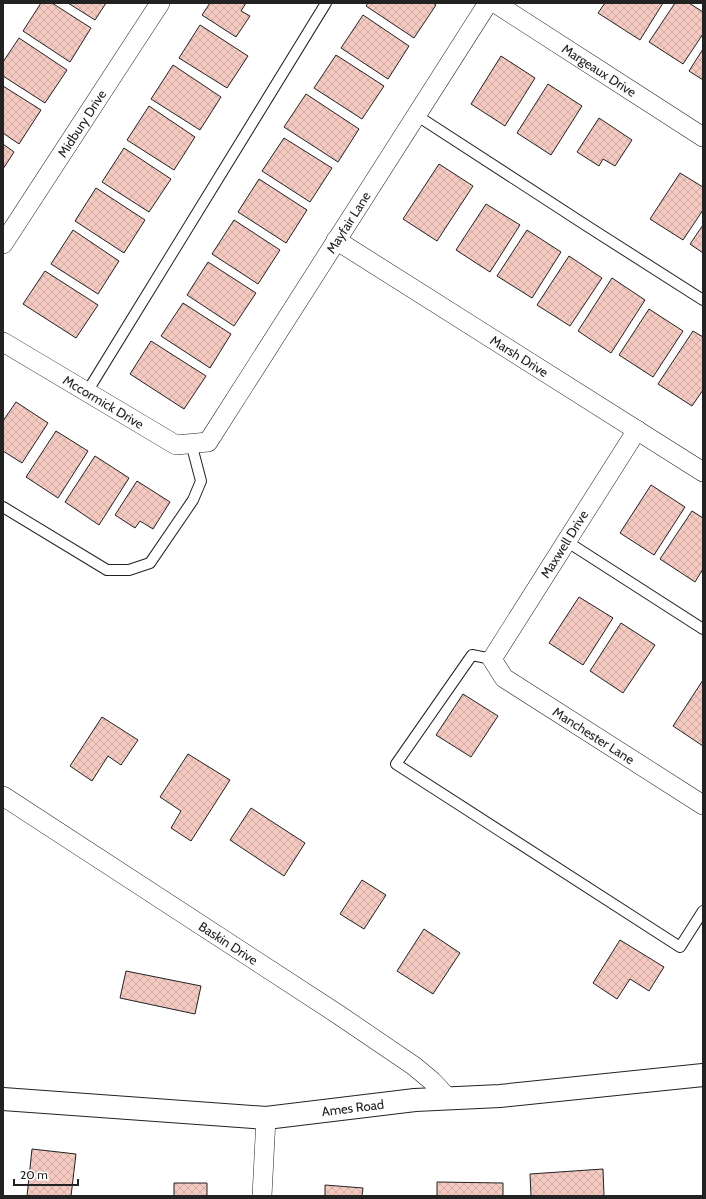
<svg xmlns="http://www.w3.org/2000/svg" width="706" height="1199" viewBox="0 0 706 1199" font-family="Cabin,sans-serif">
<defs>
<pattern id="building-cross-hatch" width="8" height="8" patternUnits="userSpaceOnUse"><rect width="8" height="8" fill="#f3c9c0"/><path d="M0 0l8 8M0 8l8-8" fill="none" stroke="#d0aca5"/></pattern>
</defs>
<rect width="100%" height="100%" fill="#fff"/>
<path fill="url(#building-cross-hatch)" stroke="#222" d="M41,3H52L91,28L70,62L23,31Z
M68,3H106L95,20Z
M210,3H246L241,11L250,16L236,37L202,15Z
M368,3H433L436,5L414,38L366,6Z
M605,3H663L640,40L598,13Z
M675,3H689L703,12V34L683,64L649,42Z
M363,15L409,46L388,79L341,48Z
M200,25L248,56L227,88L179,58Z
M19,38L67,70L45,103L3,76V62Z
M703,49V80L689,71Z
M336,55L384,86L362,119L314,88Z
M501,56L535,78L505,126L471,104Z
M173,65L221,97L200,130L151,99Z
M548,84L582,106L551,155L517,133Z
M3,86L41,110L19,144L3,133Z
M306,94L359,129L338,162L284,127Z
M149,106L195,137L174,170L127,140Z
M599,118L632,140L615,166L603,159L599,166L577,152Z
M284,138L332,168L310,202L262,171Z
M3,144L14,152L3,169Z
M124,148L171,179L149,212L102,182Z
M439,164L473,186L437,241L403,219Z
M680,173L703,187V210L683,240L650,219Z
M259,179L307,210L286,243L238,212Z
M96,188L145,220L124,253L75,221Z
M486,204L520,225L490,272L456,250Z
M234,220L280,250L258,284L212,254Z
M703,225V253L690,244Z
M73,230L119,261L98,294L51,264Z
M527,230L561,252L532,298L497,276Z
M569,256L602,278L570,326L537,305Z
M208,262L256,293L234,326L187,295Z
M45,271L98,305L76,338L23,304Z
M612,278L645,300L611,353L578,331Z
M183,303L231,334L210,368L161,336Z
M649,309L683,331L653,377L619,355Z
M693,331L703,337V390L692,406L658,384Z
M151,341L206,376L184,409L130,374Z
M16,402L48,423L22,463L3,451V421Z
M56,431L88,451L58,498L26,477Z
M95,456L129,478L99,525L65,502Z
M137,481L170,502L153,529L140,521L135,528L115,515Z
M651,485L685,507L654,555L620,533Z
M692,511L703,518V569L695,582L660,559Z
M579,597L613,618L583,665L549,643Z
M621,623L655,645L623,693L590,671Z
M703,680V746L673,726Z
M463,694L498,716L471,757L436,735Z
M102,717L138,740L121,765L108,756L92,781L70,766Z
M188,754L230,780L191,841L171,828L181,811L160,797Z
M251,808L305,843L284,876L230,840Z
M362,880L386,895L364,929L340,914Z
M424,929L460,953L433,994L397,971Z
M620,940L664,967L649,991L630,979L617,999L593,983Z
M126,971L201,986L195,1014L120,998Z
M32,1149L76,1154L71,1196H27Z
M603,1169L604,1196H531L530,1174Z
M437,1182L503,1183V1196H437Z
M174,1183H207V1196H174Z
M325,1185L363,1188L362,1196H325Z"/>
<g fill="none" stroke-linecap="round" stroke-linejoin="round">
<g stroke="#222" stroke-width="12">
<path id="service" d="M416,115L587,226L703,300
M87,392L326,3
M3,507L107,570H129L150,563L193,500L201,481L191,443
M566,541L703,629
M492,659L472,655L396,764L680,947L703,911"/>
</g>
<g stroke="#222" stroke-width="20">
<g id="minor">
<path id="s1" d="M495,3L703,137"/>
<path id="s2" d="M336,240L703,472"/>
<path id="s3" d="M3,244L160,3"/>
<path id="s4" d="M3,342L176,445L208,442L488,3"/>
<path id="s5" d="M637,430L492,659L504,678L703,805"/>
<path id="s6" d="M3,796L339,1015L414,1066L432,1081L448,1098"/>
<path d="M262,1196L266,1118"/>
</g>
</g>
<g stroke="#222" stroke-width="24">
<g id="tertiary">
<path id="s7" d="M3,1099L266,1118L415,1100L500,1096L703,1075"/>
</g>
</g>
<use href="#service" stroke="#fff" stroke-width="10"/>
<use href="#minor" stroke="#fff" stroke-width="19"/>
<use href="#tertiary" stroke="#fff" stroke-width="22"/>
</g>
<g text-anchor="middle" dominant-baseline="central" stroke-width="3" stroke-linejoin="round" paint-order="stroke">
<g font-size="13" fill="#222" stroke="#fff">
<text stroke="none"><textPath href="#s1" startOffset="124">Margeaux Drive</textPath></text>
<text stroke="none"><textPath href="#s3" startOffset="144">Midbury Drive</textPath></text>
<text stroke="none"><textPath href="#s4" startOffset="494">Mayfair Lane</textPath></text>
<text stroke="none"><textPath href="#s2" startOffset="217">Marsh Drive</textPath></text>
<text stroke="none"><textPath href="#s4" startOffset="117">Mccormick Drive</textPath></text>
<text transform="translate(564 544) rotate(-58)">Maxwell Drive</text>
<text stroke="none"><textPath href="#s5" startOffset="400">Manchester Lane</textPath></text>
<text stroke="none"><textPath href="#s6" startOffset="269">Baskin Drive</textPath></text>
<text stroke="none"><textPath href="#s7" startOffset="351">Ames Road</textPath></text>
</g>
</g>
<rect width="706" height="1199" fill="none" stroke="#222222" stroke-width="8"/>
<path d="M14 1179v6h64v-6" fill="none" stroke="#222222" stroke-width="2"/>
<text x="20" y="1179" font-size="12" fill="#222222" stroke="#ffffff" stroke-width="3" paint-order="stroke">20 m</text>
</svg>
